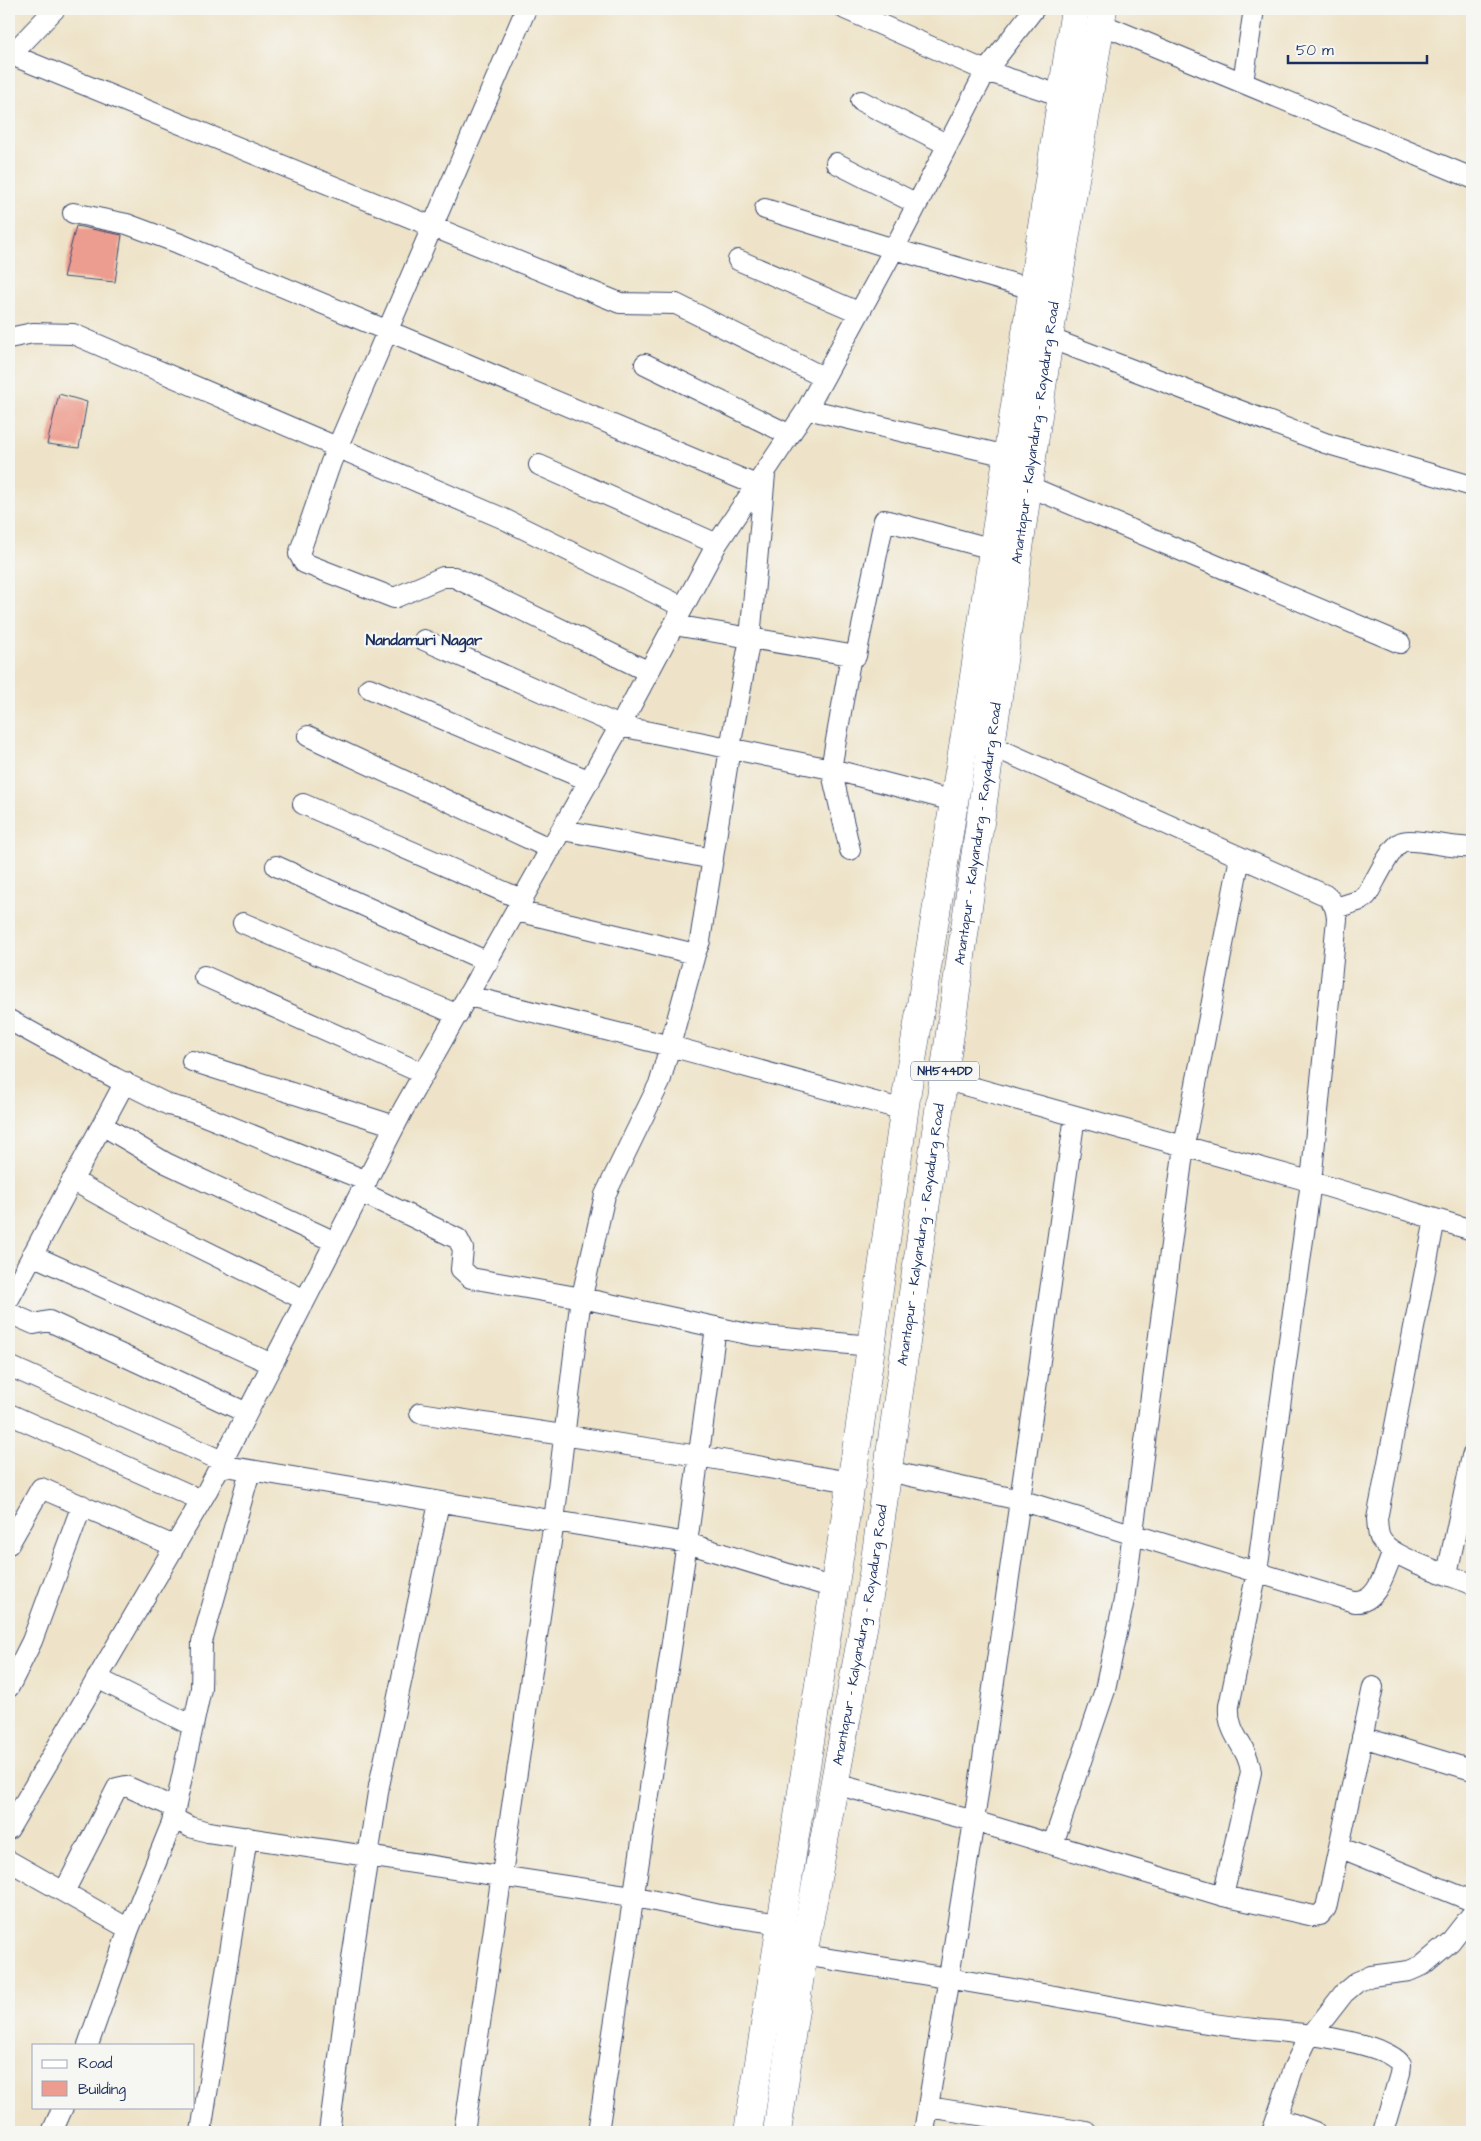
<svg xmlns="http://www.w3.org/2000/svg" width="1481" height="2141" viewBox="0 0 1481 2141" font-family="'Architects Daughter',sans-serif">
<rect width="100%" height="100%" fill="#f6f6f2"/>
<filter id="ink" filterUnits="userSpaceOnUse"><feTurbulence type="fractalNoise" baseFrequency=".02" numOctaves="2"/><feDisplacementMap in="SourceGraphic" scale="10" xChannelSelector="R" yChannelSelector="G"/><feConvolveMatrix kernelMatrix="1 2 1 2 8 2 1 2 1" color-interpolation-filters="sRGB"/></filter>
<filter id="wash" filterUnits="userSpaceOnUse"><feTurbulence type="fractalNoise" baseFrequency=".0096" numOctaves="4" result="noise"/><feDisplacementMap in="SourceGraphic" scale="20" xChannelSelector="R" yChannelSelector="G"/><feGaussianBlur stdDeviation="1.12" result="paint"/><feColorMatrix in="noise" values="0 0 0 0 0 0 0 0 0 0 0 0 0 0 0 0 0 1.4 0 .05"/><feComposite in="paint" operator="in"/></filter>
<g filter="url(#wash)">
<rect width="100%" height="100%" fill="#eee3c8"/>
<g id="blocks">
<path fill="#ed9d90" d="M76,226L122,235L115,282L63,277Z
M59,394L87,402L79,448L47,444Z"/>
</g>
</g>
<g filter="url(#ink)">
<use href="#blocks" fill-opacity="0" stroke="#3b4a6e" stroke-width="1"/>
<g fill="none" stroke-linecap="round" stroke-linejoin="round">
<g stroke="#3b4a6e" stroke-width="22">
<path id="minor" d="M526,9L331,462L299,554L304,563L394,598L443,577H454L649,672
M845,9L986,71L1062,96
M1101,24L1472,178
M9,54L620,303L676,304L823,377
M12,54L55,9
M1243,82L1254,9
M861,101L948,145
M836,163L917,204
M765,209L894,249L1032,289
M73,213L127,224L178,243L756,485
M738,260L858,312
M9,338L33,333L73,334L502,518L683,607
M1049,338L1325,443L1472,486
M645,364L790,435
M807,409L1007,456
M539,465L717,544
M1028,486L1400,643
M674,625L856,656L884,520L993,549
M424,640L620,726L831,769L954,801
M369,688L590,781
M308,736L551,849
M981,741L1325,895C1334,902 1336,908 1337,919L1311,1182L1257,1572L1229,1706C1227,1736 1248,1745 1251,1772L1223,1896
M303,804L523,900
M563,830L713,859
M850,850L831,769L851,655
M276,866L488,962
M1336,908L1361,900L1367,895C1374,883 1390,849 1400,843C1410,836 1455,850 1472,847
M517,911L695,954L700,941L730,748L750,638L765,474
M243,923L458,1015
M204,976L424,1074
M469,996L670,1046L904,1110
M9,1020L115,1078L169,1105L192,1111L367,1181
M192,1061L395,1126
M943,1079L1302,1179L1472,1230
M102,1125L166,1163L335,1242
M72,1180L153,1225L305,1300
M361,1192L458,1239L463,1249L461,1269L471,1278L582,1298L752,1335L871,1346
M1435,1219L1377,1519C1378,1526 1377,1535 1382,1541C1392,1558 1452,1576 1472,1584
M32,1255L272,1364
M9,1299L125,1082
M9,1313L34,1324L49,1321L247,1413
M9,1366L222,1461
M420,1413L698,1456L851,1482
M9,1414L201,1500
M220,1465L687,1543L834,1588
M888,1471L1020,1500L1354,1602C1378,1604 1385,1570 1393,1552
M9,1544L41,1488L174,1546
M1447,1574L1472,1456
M97,1678L193,1726
M9,1687L32,1641L82,1505
M1362,1737L1472,1770
M835,1784L974,1821L1223,1896L1314,1916L1320,1915L1326,1908L1373,1687
M173,1818L190,1827L208,1832L632,1896L720,1915L780,1924
M9,1829L207,1491L403,1110L620,726L717,544L807,409L894,249L986,71L1034,9
M1053,1844L1105,1690L1124,1600L1184,1146L1240,857
M1339,1847L1472,1901
M9,1861L129,1929
M64,1892L117,1788L126,1786L175,1808
M803,1955C890,1968 977,1983 1065,1998C1128,2009 1191,2023 1255,2029C1287,2032 1381,2039 1401,2064L1400,2074L1383,2132
M88,2045L129,1929L172,1823L201,1689L202,1642L250,1471
M928,2107L1086,2132
M1278,2118L1315,2132
M52,2132L63,2107
M201,2132L247,1837
M329,2132L353,1952L379,1786L439,1503
M464,2132L554,1521L580,1305L605,1195L660,1082L695,954
M598,2132L687,1543L716,1327
M924,2132L974,1821L1075,1116
M1272,2132L1293,2069L1306,2042L1344,1993L1357,1982L1371,1976L1409,1971L1423,1965L1450,1942L1472,1914"/>
</g>
<g stroke="#3b4a6e" stroke-width="29">
<g id="highway">
<path d="M748,2132L859,1432L907,1091L968,716L1075,9"/>
<path id="s1" d="M777,2132L803,1955L873,1574L1049,338L1103,9"/>
</g>
</g>
<use href="#minor" stroke="#fff" stroke-width="20"/>
<use href="#highway" stroke="#fff" stroke-width="28"/>
</g>
</g>
<g text-anchor="middle" dominant-baseline="central" stroke-width="4.5" stroke-linejoin="round" paint-order="stroke">
<rect fill="#f6f6f2" stroke="#5d6b8a" stroke-width="1" x="911" y="1061.5" width="68" height="19" rx="4"/>
<g font-size="12" font-weight="bold" fill="#1b2f5e">
<text x="945" y="1071">NH544DD</text>
</g>
<g font-size="14" fill="#1b2f5e" stroke="#f6f6f2">
<text stroke="none"><textPath href="#s1" startOffset="1719">Anantapur - Kalyandurg - Rayadurg Road</textPath></text>
<text stroke="none"><textPath href="#s1" startOffset="1314">Anantapur - Kalyandurg - Rayadurg Road</textPath></text>
<text stroke="none"><textPath href="#s1" startOffset="909">Anantapur - Kalyandurg - Rayadurg Road</textPath></text>
<text stroke="none"><textPath href="#s1" startOffset="504">Anantapur - Kalyandurg - Rayadurg Road</textPath></text>
</g>
<g font-size="15" font-weight="bold" fill="#1b2f5e" stroke="#f6f6f2">
<text x="424" y="640">Nandamuri Nagar</text>
</g>
</g>
<rect width="1481" height="2141" fill="none" stroke="#f6f6f2" stroke-width="30"/>
<rect x="32" y="2044" width="162" height="65" fill="#f6f6f2" stroke="#9ea6b7"/>
<rect x="42" y="2060" width="25" height="8" fill="#ffffff" stroke="#9ea6b7"/>
<text x="78" y="2068" font-size="15" fill="#1b2f5e">Road</text>
<rect x="42" y="2081" width="25" height="15" fill="#ed9d90" stroke="#9ea6b7"/>
<text x="78" y="2094" font-size="15" fill="#1b2f5e">Building</text>
<path d="M1288 55v8h139v-8" fill="none" stroke="#1b2f5e" stroke-width="2.5"/>
<text x="1296" y="55" font-size="15" fill="#1b2f5e" stroke="#f6f6f2" stroke-width="4" paint-order="stroke">50 m</text>
</svg>
